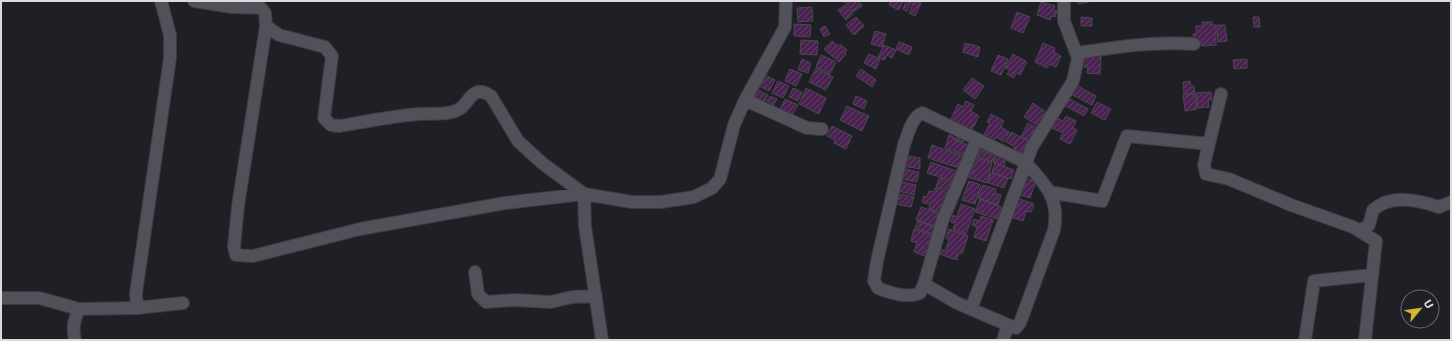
<svg xmlns="http://www.w3.org/2000/svg" width="1452" height="341" viewBox="0 0 1452 341" font-family="Commissioner,sans-serif">
<defs>
<pattern id="building-hatch" width="6" height="6" patternUnits="userSpaceOnUse"><rect width="6" height="6" fill="#492251"/><path d="M-1 1l2-2M0 6l6-6M5 7l2-2" fill="none" stroke="#63426a"/></pattern>
</defs>
<rect width="100%" height="100%" fill="#1f1f26"/>
<path fill="url(#building-hatch)" stroke="#4d474e" d="M844,1H858L862,6L853,12Z
M891,1H903L899,10L889,5Z
M906,1H912L907,11L903,9Z
M914,1L921,3L915,16L909,13Z
M1078,1H1093L1078,4Z
M1041,2L1055,6L1053,10L1057,11L1055,17L1052,16L1050,20L1037,15Z
M845,5L853,14L846,20L838,10Z
M812,7L813,21L798,22L797,8Z
M1017,12L1030,17L1023,33L1011,28Z
M856,17L864,26L854,35L846,25Z
M1081,17L1092,18V26H1081Z
M1253,17H1259L1260,27H1254Z
M1202,22H1212V25H1216V45L1202,46L1201,40H1194L1193,34H1196V26H1202Z
M794,24L811,25L810,37L794,36Z
M1217,25H1225L1227,41L1218,42Z
M825,26L830,34L824,37L820,29Z
M875,31L886,34L882,47L871,44Z
M801,40L818,41L817,55L800,54Z
M832,41L838,46L840,44L847,50L845,53L846,54L839,62L824,49Z
M899,42L912,47L909,55L896,49Z
M965,43L980,47L978,57L963,52Z
M1043,43L1055,48L1054,52L1061,56L1056,67L1049,64L1047,68L1035,62Z
M884,45L896,50L892,58L887,55L884,60L878,57Z
M869,54L880,59L876,69L864,63Z
M1013,54L1027,62L1020,75L1016,73L1014,78L1007,74L1010,70L1005,68Z
M821,55L836,62L830,74L816,67Z
M998,55L1008,59L1001,75L991,71Z
M1083,55L1101,56L1100,74L1087,73L1088,67H1082Z
M802,59L811,63L808,73L798,70Z
M1247,59V68L1234,69L1233,60Z
M816,68L833,77L826,90L809,82Z
M790,69L802,74L796,86L785,81Z
M861,69L876,80L872,87L856,76Z
M761,73L775,80L769,91L755,84Z
M972,78L984,86L975,99L963,90Z
M778,81L789,86L783,98L772,93Z
M1190,81L1191,87L1194,86L1195,93L1184,94L1183,82Z
M1074,84L1096,96L1092,105L1069,93Z
M793,88L802,92L798,101L789,97Z
M806,88L826,98L819,114L799,104Z
M756,89L768,95L764,102L753,97Z
M1211,92L1212,100H1208L1209,107L1198,108L1196,93Z
M1195,94L1197,109L1185,111L1183,95Z
M770,96L777,99L774,105L767,101Z
M856,96L867,101L864,109L853,104Z
M1066,97L1088,109L1084,116L1062,104Z
M785,99L798,105L792,115L780,109Z
M966,101L974,105L971,111L979,116L972,130L951,119L958,104L963,107Z
M1097,102L1111,109L1105,120L1091,113Z
M1033,103L1047,113L1038,126L1024,117Z
M847,106L869,116L862,131L840,120Z
M991,114L1004,121L1001,127L1009,132L1004,142L996,137L993,143L983,137L990,123L987,122Z
M1066,116L1076,121L1073,128L1077,130L1070,144L1060,139L1063,133L1052,128L1057,118L1063,121Z
M1028,123L1036,127L1029,141L1021,137Z
M832,126L852,136L846,149L834,143L835,140L827,136Z
M1011,132L1028,141L1020,156L1013,152L1015,147L1006,142Z
M958,133L965,135L963,142L956,140Z
M949,135L955,138V140L969,145L965,155L945,148Z
M932,145L963,156L959,168L928,158Z
M980,149L995,156L993,162L977,157Z
M997,154L1006,158L1004,166L994,163Z
M908,156L920,158V169L903,166L905,159L907,160Z
M977,158L992,163L987,183L967,177L969,172L972,173L973,170H971L973,164L975,165Z
M931,162L956,171L953,181L927,173Z
M995,163L1014,170L1011,179L992,172Z
M905,169L919,172L917,182L901,179L902,172L904,173Z
M991,173L1008,178L1004,188L988,183Z
M939,178L951,182L949,191L936,187Z
M1025,178L1036,181L1030,198L1020,195Z
M969,181L981,185L975,204L962,200Z
M902,182L916,185L914,195L898,191Z
M983,185L996,189L995,193L1001,195L998,205L978,198Z
M935,188L948,193L941,213L929,209L930,205L922,202L924,196L927,197L929,191L934,192Z
M900,194L914,197L911,207L895,204L896,198H899Z
M1014,197L1034,204L1031,212L1026,211L1023,221L1011,217Z
M980,199L1001,207L997,219L975,212Z
M961,204L975,209L966,234L953,229L955,223L951,222L953,215L957,217Z
M921,207L940,214L936,227L916,220Z
M981,216L993,220L986,241L974,237L977,227L972,225L974,219L980,221Z
M918,221L936,227L933,234L915,228Z
M914,229L935,236L931,248L928,247L925,256L914,252L917,243L911,241Z
M949,229L968,236L962,254L959,253L957,260L939,254L941,249L945,251L949,240L946,238Z"/>
<g fill="none" stroke-linecap="round" stroke-linejoin="round">
<g stroke="#3b3b41" stroke-width="14">
<path id="minor" d="M194,1L232,7L261,8L265,13L266,26L279,35L325,47L332,56L324,118L331,125L339,126C365,122 392,116 419,114C431,113 450,116 461,108C470,101 473,84 491,96L518,141L542,163L584,194L585,226L602,340
M266,26L238,206L234,247L236,255L253,256L360,229L505,203L584,194L632,202H661L694,197L712,188L720,179L734,125L745,100L785,27L786,1
M1077,53C1116,47 1155,41 1194,44
M1221,94L1206,156L1204,165L1206,174L1229,179L1291,205L1353,227L1376,241L1365,340
M745,100L807,128L822,129
M977,139L943,219L924,284L957,303L1008,325L1003,340
M1049,192L1102,201L1127,136L1209,144
M1361,230L1369,225L1373,210C1391,194 1418,200 1439,207L1451,202
M475,272L478,294L486,302L514,300L551,302L572,297L596,296
M924,284L920,293C907,299 890,293 878,288L874,281L877,261L904,145C908,135 911,118 922,113L1025,162C1045,184 1060,198 1054,230L1020,323L1016,328L1008,325
M1,298H39L79,309
M137,308L136,293L170,58V35L161,1
M971,309L1032,147L1073,81L1078,58L1064,21V1
M75,340C72,328 74,320 79,309L137,308L183,303
M1305,340L1314,281L1372,275"/>
</g>
<use href="#minor" stroke="#52515a" stroke-width="12"/>
</g>
<rect width="1452" height="341" fill="none" stroke="#dadadf" stroke-width="4"/>
<g transform="translate(1420 309) rotate(61)"><circle r="19" fill="#1f1f26" stroke="#6a6a70"/>
<path d="M0-3L7 15L0 10L-7 15Z" fill="#d6b534"/>
<text y="-6" font-size="11" font-weight="bold" text-anchor="middle" fill="#dadadf">U</text>
</g>
</svg>
